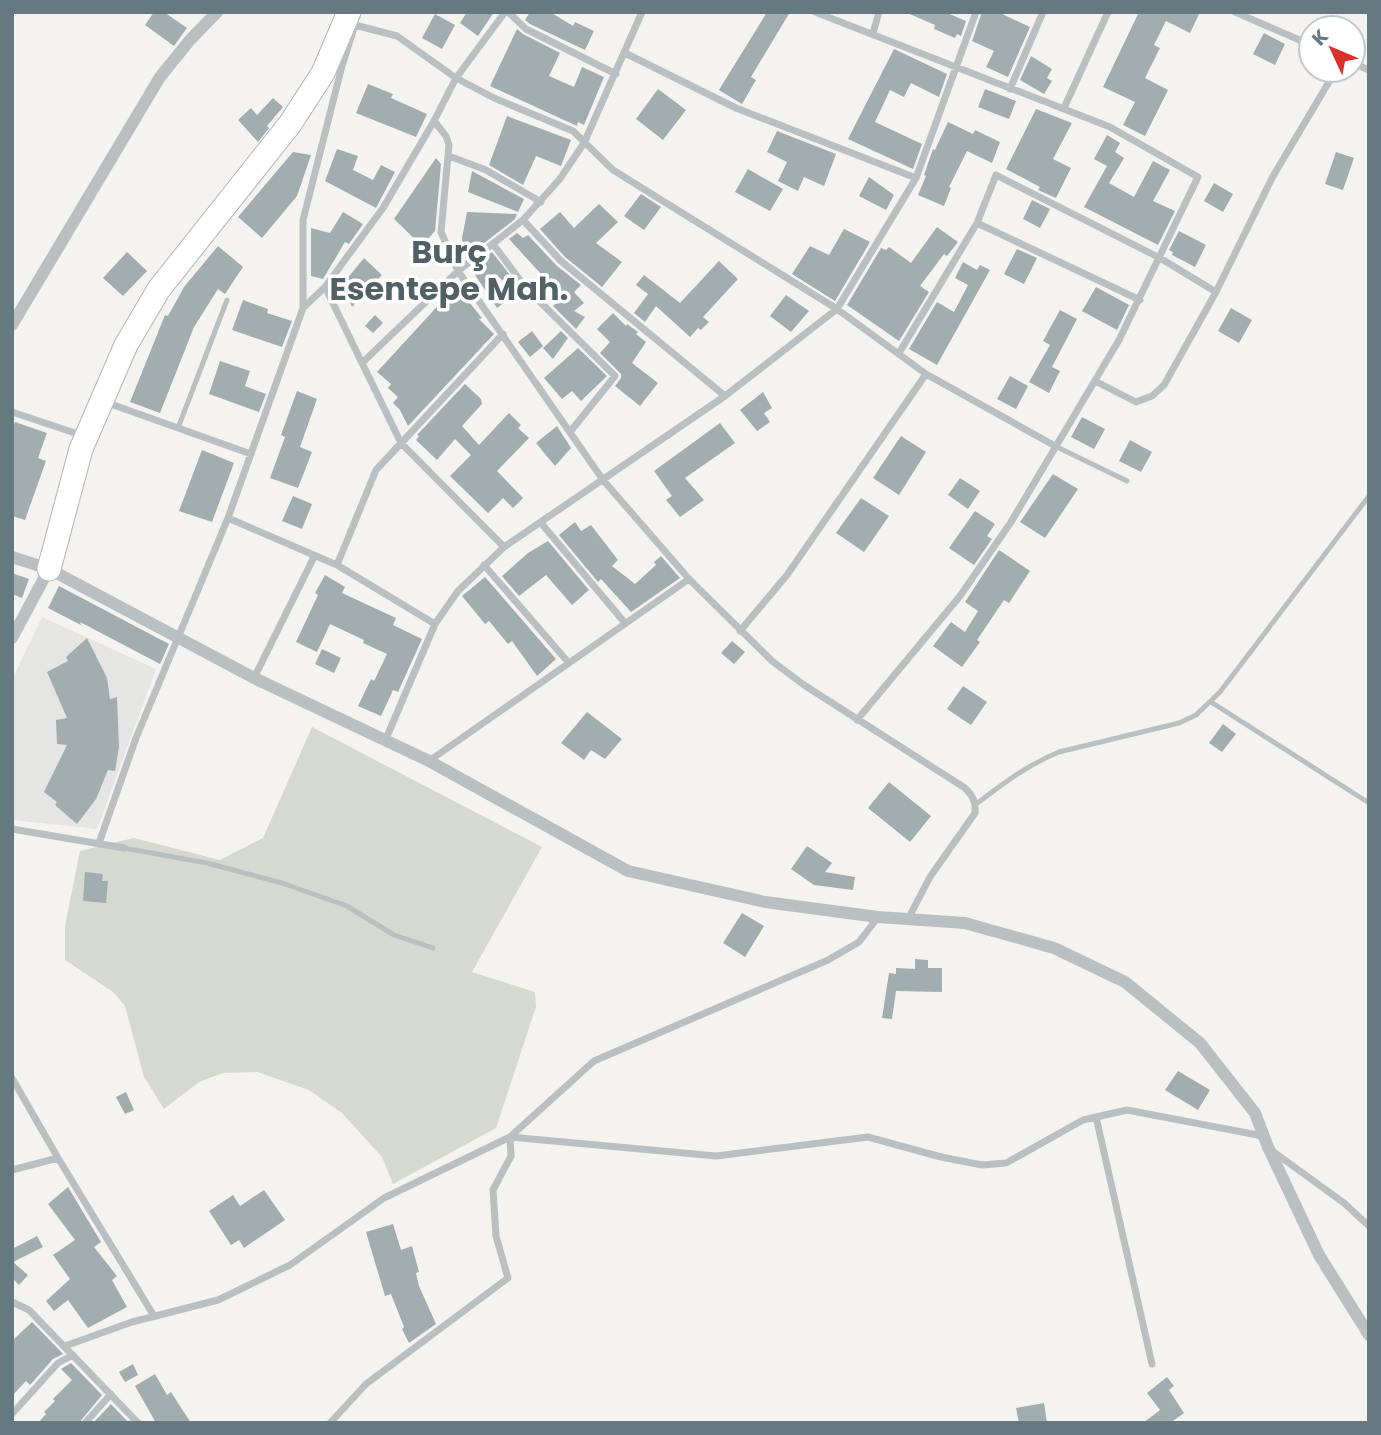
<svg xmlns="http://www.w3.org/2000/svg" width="1381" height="1435" viewBox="0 0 1381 1435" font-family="Poppins,sans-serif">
<rect width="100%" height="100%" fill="#f4f3f0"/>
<path fill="#e5e5e4" d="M42,617L156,669L97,829L12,820V680Z"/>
<path fill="#d5d9d0" d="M312,727L542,847L472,972L535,992L536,1007L496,1128L393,1184L382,1157L342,1113L309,1090L257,1072L223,1073L199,1082L164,1109L144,1077L125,1006L113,992L65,960V926L80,851L134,838L220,860L263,838Z"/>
<path fill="#a2adb0" d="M154,12H164L187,28L174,46L145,25Z
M467,12H494L478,36L460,23Z
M530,12H550L573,26L575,22L594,31L585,50L530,24L525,20Z
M767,12H790L751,77L756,80L742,104L719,90Z
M905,12H945L966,21L961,36L957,34L955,38L934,29L935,25Z
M982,12H998L1030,27L1008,77L986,67L994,51L972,41Z
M1139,12H1200L1190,33L1166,21L1154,45L1160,48L1145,78L1168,90L1145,136L1123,125L1135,102L1103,87Z
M435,14L455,25L442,49L422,38Z
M517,29L523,34L560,53L549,76L574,87L582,67L604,77L584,125L578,122L577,126L490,86Z
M1264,33L1285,44L1275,65L1253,54Z
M894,49L947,74L939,97L911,83L904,97L890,90L875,122L922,144L913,169L848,139Z
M1031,56L1052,69L1047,78L1052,81L1044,94L1020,80Z
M368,84L393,94L391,98L427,114L416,137L356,113Z
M658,89L686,110L663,140L636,119Z
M985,89L1016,101L1009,119L978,107Z
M273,98L283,107L267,126L269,128L258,142L238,120L251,108L257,115Z
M1036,109L1072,123L1053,159L1071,168L1056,198L1038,190L1040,187L1006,169Z
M507,116L571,140L561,166L536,156L523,185L489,165Z
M948,122L973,134L975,130L1000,142L992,163L967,151L949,187L951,188L944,206L918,195L926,176L924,175L933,149L935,150Z
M777,131L836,154L824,186L804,177L798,191L778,181L787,162L767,152Z
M1107,135L1120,143L1115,152L1124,158L1109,183L1134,197L1153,161L1170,170L1153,201L1175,211L1158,245L1084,207L1107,166L1094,159Z
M337,149L358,156L353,170L373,180L381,165L395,172L376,208L325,181Z
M293,152L311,155L297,196L262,238L238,217Z
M1336,152L1354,158L1343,190L1325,184Z
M436,158L441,164L435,231L422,246L394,219Z
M748,169L783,189L770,211L735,192Z
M472,171L524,199L518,212L468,192Z
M869,177L894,195L886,210L859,196Z
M1214,183L1233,194L1223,212L1204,201Z
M641,194L661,207L644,230L624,216Z
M1032,200L1050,209L1040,228L1023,219Z
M599,204L618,222L596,243L622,262L602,287L565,257L540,229L560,212L574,228Z
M343,212L363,224L349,244L345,242L323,279L311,276V228L330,233Z
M467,212L517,214L515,219L465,258L462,238Z
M937,227L958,242L947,256L944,254L920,286L929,292L899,341L847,305L881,248L886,250L889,247L911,263Z
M844,229L870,242L835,301L792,274L810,246L829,255Z
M1179,231L1206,245L1195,267L1172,255L1173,252L1169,250Z
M517,233L523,238L528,235L557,266L581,285L574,292L584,303L574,311L585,317L576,329L553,306L563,298L509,239Z
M218,246L243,267L225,294L218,289L194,327L160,413L130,402L165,315L168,316L184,287Z
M1017,249L1037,258L1024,284L1004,274Z
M127,252L147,271L123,296L103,278Z
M492,252L531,302L530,304L495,274L491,278L508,300L497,308L471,269Z
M364,258L382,275L352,307L342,285Z
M719,261L738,279L703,317L709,322L701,330L698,328L690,337L656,306L645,322L634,313L648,294L636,285L644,275L680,303Z
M963,262L977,270L980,265L990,270L937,365L909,349L937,302L954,312L968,285L955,278Z
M456,286L482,318L479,319L494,334L408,426L400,410L393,403L398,397L388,388L391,384L377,372Z
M1096,287L1129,305L1117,330L1082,311Z
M786,295L809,311L791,332L770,316Z
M243,300L268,309L267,313L292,321L282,347L232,330Z
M1231,308L1252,320L1239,343L1218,331Z
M1060,310L1077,319L1052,367L1060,371L1049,393L1029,382L1050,345L1043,341Z
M613,313L626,326L627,324L638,332L636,334L646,342L632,363L658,383L640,406L615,386L621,378V374L600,353L610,342L597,329Z
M375,315L383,323L373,333L365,326Z
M532,331L543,346L530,357L518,342Z
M561,331L568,338L553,359L543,348Z
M578,348L607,376L581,401L572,391L562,399L544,378Z
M220,361L250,371L245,386L266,394L259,412L209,394Z
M1010,376L1028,386L1016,409L997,399Z
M465,384L481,399L482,404L462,426L479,445L509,413L521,425L518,428L529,438L497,471L523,498L513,508L503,498L488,513L450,476L471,455L455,439L437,460L416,440L419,436L417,435Z
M297,391L317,399L300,447L312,452L298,488L270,478L285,437L281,435Z
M763,392L772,408L764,413L770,422L757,431L740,410Z
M1082,417L1105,429L1094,449L1071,437Z
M15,422L47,433L38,458L46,461L25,520L12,516V429Z
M720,423L735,443L685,478L704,500L680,517L666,500L672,496L654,471Z
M557,426L571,448L555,466L536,443Z
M901,436L926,452L899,495L873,478Z
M1130,440L1152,452L1141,472L1119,461Z
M202,450L234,463L212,522L179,511Z
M1053,474L1078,489L1045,538L1020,522Z
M960,478L980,491L968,509L948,495Z
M293,496L312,504L302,529L282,521Z
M861,498L889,516L864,552L836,533Z
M975,511L995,524L987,536L992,539L974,565L949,548Z
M575,522L581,531L591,525L618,560L612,566L635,584L656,565L654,562L661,556L680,578L631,612L601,579L598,582L559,535Z
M548,541L589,590L572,605L546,575L519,596L502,576L528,553Z
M999,550L1030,571L1009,603L1004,600L977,640L980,642L962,667L933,646L951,622L965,632L978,611L965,602Z
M12,573L29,579L22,598L12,594Z
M325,575L345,587L342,593L396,618L393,625L422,639L398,692L393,690L381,716L358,706L371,679L374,681L387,654L363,643L364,640L330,624L317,652L296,642L318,595L315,593Z
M485,577L556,659L537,676L512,641L508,644L489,621L485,624L462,596Z
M59,586L169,644L160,664L80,622L81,625L48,608Z
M87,638L107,678L110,699L117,697L119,747L115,771L108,770L96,799L77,824L55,805L57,802L44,792L67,745L57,744L56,720L67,718L47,672L68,661L66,657Z
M732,641L745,652L734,664L721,653Z
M322,649L341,658L334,673L315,664Z
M963,686L987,702L971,725L947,709Z
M587,712L622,739L605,759L591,750L584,760L561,743Z
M1223,724L1236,734L1222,752L1209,743Z
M889,782L931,816L910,842L868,808Z
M807,846L832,863L825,872L855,877L853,890L814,885L791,869Z
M85,872L103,874L102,881H108L106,903L83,901Z
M742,913L764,926L745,957L723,943Z
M915,959L928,960V968H942V992L896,991L892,1019L882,1018L889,973L896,974V968L915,969Z
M1178,1071L1210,1090L1198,1110L1165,1090Z
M126,1092L134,1110L125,1114L116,1097Z
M68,1187L101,1242L94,1247L117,1276L112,1280L127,1307L88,1328L68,1300L54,1311L46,1301L70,1279L53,1255L75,1240L48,1204Z
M264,1190L285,1220L244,1248L239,1240L231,1245L209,1211L233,1195L240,1206Z
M393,1224L401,1250L412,1246L419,1272L416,1273L419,1286L436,1324L409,1343L402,1329L404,1327L391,1294L385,1296L366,1232Z
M37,1236L43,1247L13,1262L28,1275L19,1285L12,1278V1249Z
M32,1322L63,1354L53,1359L30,1385L26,1381L12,1396V1341Z
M71,1363L102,1395L79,1423H38L46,1414L44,1412L55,1401L53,1399L72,1380L61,1369Z
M133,1364L138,1375L125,1382L119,1372Z
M155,1374L167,1395L171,1392L191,1423H156L135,1386Z
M1167,1377L1174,1386L1169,1390L1184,1413L1170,1423H1143L1160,1410L1147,1393Z
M1044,1403L1047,1423H1019L1016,1408Z
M111,1404L129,1423H93Z"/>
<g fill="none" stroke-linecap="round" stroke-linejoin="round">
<g stroke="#afb6b9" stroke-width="25">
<path id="secondary" d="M49,569L81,449L126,345L159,289L290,124L323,73L349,12"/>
</g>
<path stroke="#bac0c2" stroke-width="5" d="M178,428L227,300
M1057,447L1127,481
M1211,702L1369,803
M976,804C1003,784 1027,765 1059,752L1179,723L1196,715L1220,692L1369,496
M124,848L207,863L282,883L347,906L394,935L433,948"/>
<path stroke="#bac0c2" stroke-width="7" d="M508,12L526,29L616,74
M815,12L1110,127L1198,177L1119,340L1011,522L960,596L857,720
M1235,12L1311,45
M350,20L355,25L397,36L456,78L494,98L573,131L613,170L837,309L926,374L1057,447
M873,33L879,12
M625,53L736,108L916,178
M1353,63L1369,70
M1010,89L1043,12
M1064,108L1108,12
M434,121L446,136L449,145L441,232L458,271L603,480L689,579L772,661L804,685L965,788C973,796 976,802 975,813L930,877L908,919
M449,156L486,170L541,202
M523,220L561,261L725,396
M977,223L1140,300
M493,244L526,288L615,376L570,432
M325,287L401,443L504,547
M303,308V220L342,66L355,25
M899,353L977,223L996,175L1160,258L1216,292
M362,363L458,271L523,220L559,180L584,143L642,12
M1095,381L1136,402L1152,396L1164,385L1216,292L1272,178L1336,70
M105,402L251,454
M12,412L81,435
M228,518L337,565L435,624
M541,523L625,623
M337,565L376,470L503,334
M484,565L568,662
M740,631L787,575L926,374
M254,678L314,557
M385,741L435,624L458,591L504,547L725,396L837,309L916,178L976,12
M429,761L689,579
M12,829L124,848
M99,843L136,738L228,518L303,308L325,287L383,208L434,121L456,78L505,12
M12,1078L58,1158L154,1316
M1096,1117L1152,1364
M1271,1150L1344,1203L1369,1226
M12,1170L58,1158
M12,1302L29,1310L138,1423
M65,1346L132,1322L218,1300L290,1265L384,1198L510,1137L594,1061L828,960L859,942L878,917
M12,1414L58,1363L73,1355
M85,1423L111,1394
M330,1423L366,1384L508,1278L496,1236L493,1190L511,1156L510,1137L716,1156L868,1137L941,1157L982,1165L1006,1163L1083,1120L1127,1110L1263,1136"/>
<path stroke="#bac0c2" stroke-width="12" d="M12,325L160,77L190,40L217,12
M12,557L49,569L254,678L429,761L628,871L765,902L878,917L965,923L1054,948L1125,982L1200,1043L1255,1113L1268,1147L1319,1255L1369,1335
M12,638L49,569"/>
<use href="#secondary" stroke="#fff" stroke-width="23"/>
</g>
<g text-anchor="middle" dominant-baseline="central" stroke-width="7" stroke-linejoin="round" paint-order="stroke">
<g font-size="32" font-weight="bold" fill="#526165" stroke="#fff">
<text x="449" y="251">Burç<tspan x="449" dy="37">Esentepe Mah.</tspan></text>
</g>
</g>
<rect width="1381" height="1435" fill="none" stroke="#647980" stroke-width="28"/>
<g transform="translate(1332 49) rotate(314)"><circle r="33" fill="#ffffff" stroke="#c1c9cc" stroke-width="2"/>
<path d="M0-5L12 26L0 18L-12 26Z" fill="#da2f2b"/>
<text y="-10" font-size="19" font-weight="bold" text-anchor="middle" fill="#647980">K</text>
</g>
</svg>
